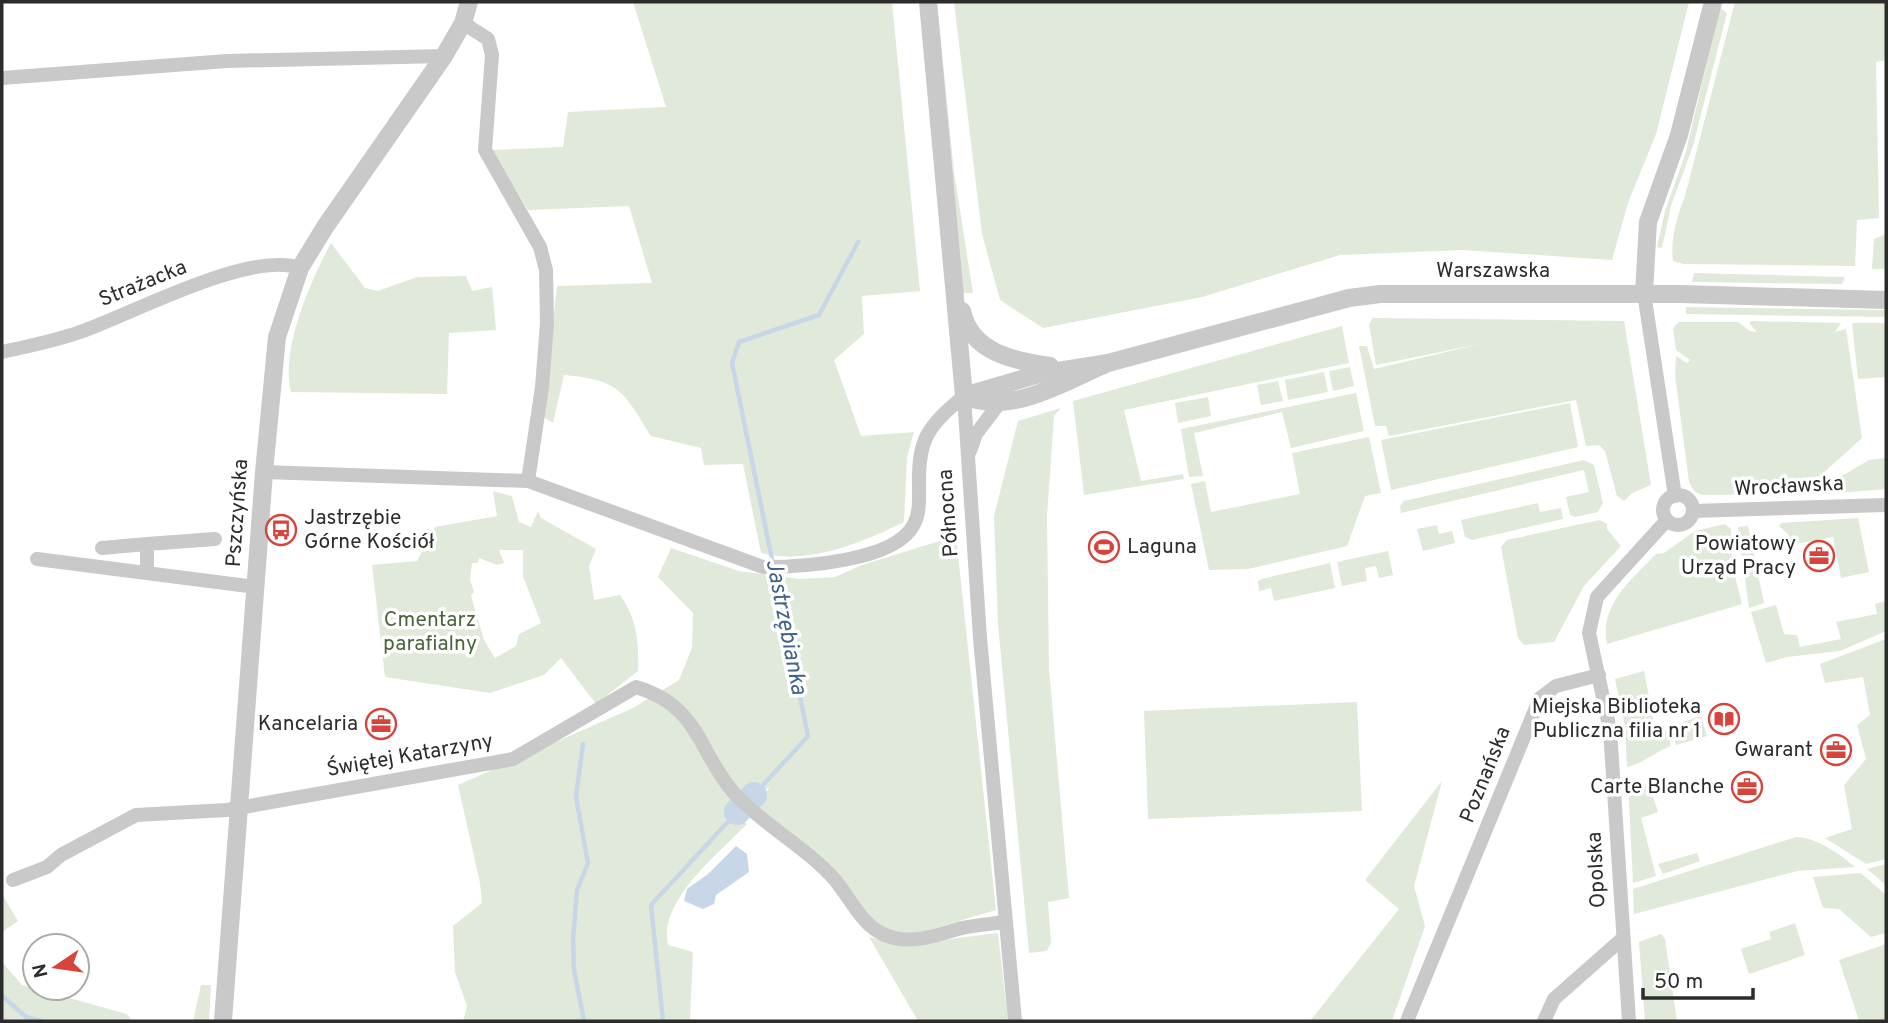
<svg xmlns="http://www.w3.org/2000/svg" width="1888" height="1023" viewBox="0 0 1888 1023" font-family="Overpass,sans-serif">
<rect width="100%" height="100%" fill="#fff"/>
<path fill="#e0e9da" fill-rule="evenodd" d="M633,2H892L920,291L862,296L864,334L834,360L861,436L914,432L907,457L904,522C861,543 809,565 761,553L743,464L704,465L701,448L651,436C623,391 620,380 564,375L553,423L542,416L557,286L652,283L629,206L528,210L492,150L563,147L568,112L666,107Z
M935,2H937L954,172L973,293H963Z
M954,2H1689L1656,134L1628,203L1612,260L1463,250L1340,255L1202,297L1043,328L1000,300L982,234Z
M1735,2H1886V60L1876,62L1879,218L1857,220L1855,266L1684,264L1673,261C1670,238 1677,218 1685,196Z
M1720,8L1727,13L1693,146L1671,206L1662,248L1657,247L1665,211L1685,155Z
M1886,234V269H1872L1874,239Z
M331,243L365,288L378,291L417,277L466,276L472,291L492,287L496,330L449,333L447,394L291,392C280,350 311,280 331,243Z
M1694,273L1845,277L1842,284L1692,282Z
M1686,307L1886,310V317L1686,314Z
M1373,318L1624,321L1651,485L1632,493L1624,501L1617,496L1605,451L1599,445L1586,446L1576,400L1389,436L1386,426H1375L1359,346H1367L1374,369L1480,344L1376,365L1369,324Z
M1752,321L1841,323L1835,332L1846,329L1862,438L1800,494L1702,495L1695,492L1689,482L1675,375L1676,356L1687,363L1690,360L1676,350L1673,328L1679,322H1738L1750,331L1757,332L1749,323Z
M1852,323H1886V377L1858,379Z
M1342,326L1349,363L1124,410L1141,481L1183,474L1184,479L1084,495L1073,401Z
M1350,367L1354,386L1333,391L1329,371Z
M1324,372L1328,392L1288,400L1285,380Z
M1278,381L1283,401L1261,405L1257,385Z
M1356,393L1364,431L1291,448L1282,412L1194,433L1203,476L1189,477L1181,429Z
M1208,397L1211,416L1178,423L1175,403Z
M1570,403L1578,447L1391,490L1381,440Z
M1061,408L1054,416L1047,516L1049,669L1069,898L1048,902L1051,943L1047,951L1029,953L998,624L994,516L1018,421Z
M1369,437L1381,493L1365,496L1347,546L1248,569L1209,570L1191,484L1205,481L1211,512L1300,494L1292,453Z
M1886,458V489L1825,494L1820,489L1869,460Z
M1584,460L1594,465L1603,503L1598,512L1575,517L1570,515L1566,497L1589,492L1584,470L1401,513L1400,506L1404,501Z
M493,491L512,496L519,522L531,527L538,511L541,518L596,549L589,566L594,600L620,595C637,619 639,642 638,671L596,704L561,658L544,675L490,693L385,677L372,565L417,561L435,527L497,516ZM499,550H523V576L541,623L519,634L516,646L495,658L484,640L471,596L474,592L470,580L472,563H478L479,558L497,565L504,563Z
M1538,503L1540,512L1561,508L1563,519L1472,540L1465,537L1461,520Z
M1858,518L1869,572L1841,578L1833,537L1791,545L1789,535L1779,526L1781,523Z
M1600,520L1607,524V529L1621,546L1584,586L1554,642L1524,645L1518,638L1501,547L1507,540Z
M1725,524L1731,529L1732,564L1742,604L1607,644C1599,605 1631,580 1656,554L1664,553L1695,531Z
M1437,525L1439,534L1452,531L1455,543L1423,551L1417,529Z
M1748,526L1764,603L1749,608L1738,527Z
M956,536L996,910L929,930L898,935L875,924L757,805L770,787L733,806L747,824C719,853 658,901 668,945L693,952L690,1019L694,1021H463L467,1006L455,972L453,926L482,903L480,883L458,785L633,708L679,680L692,648L693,613L658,577L671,548L739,571L799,579L835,577L862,565Z
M1388,551L1393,575L1379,578L1376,566L1365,568L1367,581L1342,586L1337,562Z
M1330,563L1335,588L1274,601L1271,588L1259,591L1258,581L1262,579Z
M1886,601V631L1840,651L1787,657L1766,663L1751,612L1776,605L1784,634L1797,635L1800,647L1841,639L1836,622L1877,614L1875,604Z
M1886,639V859L1866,864L1825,838L1852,829L1844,785L1866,759L1857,725L1870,715L1863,677L1825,683L1820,664Z
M1644,671L1656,734L1667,730L1671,746C1654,752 1645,763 1627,767L1625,726L1615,679Z
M1357,702L1362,811L1148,819L1144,711Z
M1701,716L1707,736L1676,745L1671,726Z
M1639,780L1650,787L1658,812L1641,818L1656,876L1633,883L1628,781Z
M1442,781L1414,886L1425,926L1392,1021H1310L1399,909L1365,880Z
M1796,837C1816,837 1840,854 1855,867L1797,871L1634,914L1633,889Z
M1697,853L1700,861L1663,874L1658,864Z
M1886,864V885L1867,869Z
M1861,873L1886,895V933L1871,937L1839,909L1823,908L1813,877Z
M2,894L18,921L2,932Z
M1795,923L1805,955L1749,974L1741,949L1771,939L1769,932Z
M998,933L1008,1021H918L869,937L901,945Z
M1661,934L1665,939L1677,1021H1645L1639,942Z
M1886,944V1021H1859L1839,960Z
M2,962L22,985L127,1014L132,1021H2Z
M201,985H211L209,1021H193Z"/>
<path fill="#c8d7e7" d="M736,846L747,854L749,872L716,895L714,904L703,909L684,901L687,889L708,874Z"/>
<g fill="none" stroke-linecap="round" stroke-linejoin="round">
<path stroke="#c8d7e7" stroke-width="4.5" d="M583,744L576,797L588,863L577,890L573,939L574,970L584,1021
M754,795L808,736L732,363L739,342L819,315L858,242
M2,996L26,1017L41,1021
M663,1021L651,905L737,812"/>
<path stroke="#c8d7e7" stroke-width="26" d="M737,812L754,795"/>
<path stroke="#c9c9c9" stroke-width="14" d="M463,23L488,39L492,55L485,150L540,247L546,270L547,323L542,387L528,481
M2,78L227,61L444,56
M1644,293L1675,496
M2,352C29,346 55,341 80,332C132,314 249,250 300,268
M964,396L980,638L1015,1021
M970,451L976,434L998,405
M264,472L528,481L763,567C799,567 896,562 914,524C920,513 919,499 919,487C918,439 927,427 964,396
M1663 510a15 15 0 1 1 30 0a15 15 0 1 1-30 0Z
M1693,511L1886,505
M147,544L215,539
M102,548L147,544V573
M37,559L256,587
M13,880L47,867L61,855L136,815L227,810L513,759L636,687C700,706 698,752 734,793C764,826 806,847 835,880C855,904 865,935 900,939C920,942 943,933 962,928C976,925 991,924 1005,922
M1407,1021L1540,698L1556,686L1599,675
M1544,1021L1554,999L1622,939
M1629,1021L1610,730L1589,633L1597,597L1667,520"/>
<path stroke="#c9c9c9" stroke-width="18" d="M928,2L964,396
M1644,293L1648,222L1679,135L1713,2
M962,311C971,353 1015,361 1050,366
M1108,363C1064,382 1011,416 964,396L1039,374L1108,363L1349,298L1380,294H1682L1886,300
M223,1021L264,472L277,337L300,268L325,227L444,56L463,23L469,2"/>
</g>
<defs>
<g id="bus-ring" transform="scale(1.575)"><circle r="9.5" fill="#fff" stroke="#d6443b" stroke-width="1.5"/><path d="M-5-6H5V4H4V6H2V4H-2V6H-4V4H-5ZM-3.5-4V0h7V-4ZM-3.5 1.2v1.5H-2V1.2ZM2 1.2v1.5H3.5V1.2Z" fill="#d6443b"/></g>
<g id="stadium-ring" transform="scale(1.575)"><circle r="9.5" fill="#fff" stroke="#d6443b" stroke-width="1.5"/><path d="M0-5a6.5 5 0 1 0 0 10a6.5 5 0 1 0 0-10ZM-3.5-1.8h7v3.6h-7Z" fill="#d6443b"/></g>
<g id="office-ring" transform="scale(1.575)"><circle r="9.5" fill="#fff" stroke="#d6443b" stroke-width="1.5"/><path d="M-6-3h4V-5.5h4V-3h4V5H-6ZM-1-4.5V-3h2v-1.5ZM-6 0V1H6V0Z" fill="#d6443b"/></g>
<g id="library-ring" transform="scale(1.575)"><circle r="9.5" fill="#fff" stroke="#d6443b" stroke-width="1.5"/><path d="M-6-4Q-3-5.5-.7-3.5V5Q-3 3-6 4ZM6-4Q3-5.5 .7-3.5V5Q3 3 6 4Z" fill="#d6443b"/></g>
</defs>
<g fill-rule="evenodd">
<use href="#bus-ring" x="281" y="530"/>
<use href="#stadium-ring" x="1104" y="547"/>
<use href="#office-ring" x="1819" y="556"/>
<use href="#library-ring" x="1724" y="719"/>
<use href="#office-ring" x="381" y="724"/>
<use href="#office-ring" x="1836" y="750"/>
<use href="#office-ring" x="1747" y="787"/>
</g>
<g text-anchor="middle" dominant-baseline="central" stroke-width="7" stroke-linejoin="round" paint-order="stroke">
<g font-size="21" fill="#2c2c2c" stroke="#fff">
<text x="1493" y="271">Warszawska</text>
<text transform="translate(143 284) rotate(-22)">Strażacka</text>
<text transform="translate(1789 487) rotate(-3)">Wrocławska</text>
<text transform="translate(238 513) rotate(-86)">Pszczyńska</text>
<text transform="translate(949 513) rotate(-94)">Północna</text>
<text transform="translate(410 756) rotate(-10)">Świętej Katarzyny</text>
<text transform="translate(1486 775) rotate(-68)">Poznańska</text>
<text transform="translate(1597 870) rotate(-93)">Opolska</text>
</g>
<g font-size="21" fill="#2c2c2c" stroke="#fff" text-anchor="end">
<text x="304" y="518" text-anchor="start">Jastrzębie<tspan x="304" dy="24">Górne Kościół</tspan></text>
<text x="1796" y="544">Powiatowy<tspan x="1796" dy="24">Urząd Pracy</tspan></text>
<text x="1127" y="547" text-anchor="start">Laguna</text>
<text x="1701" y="707">Miejska Biblioteka<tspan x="1701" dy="24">Publiczna filia nr 1</tspan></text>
<text x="358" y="724">Kancelaria</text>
<text x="1813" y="750">Gwarant</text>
<text x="1724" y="787">Carte Blanche</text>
</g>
<g font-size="21" fill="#4a643e" stroke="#fff">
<text x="430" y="620">Cmentarz<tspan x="430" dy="24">parafialny</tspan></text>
</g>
<g font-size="23" font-style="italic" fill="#416387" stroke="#fff">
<text transform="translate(785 627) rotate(79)">Jastrzębianka</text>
</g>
</g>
<rect width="1888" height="1023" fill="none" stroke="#2c2c2c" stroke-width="7"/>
<g transform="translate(56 967) rotate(257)"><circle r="33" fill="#ffffff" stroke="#ababab" stroke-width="2"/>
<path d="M0-5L12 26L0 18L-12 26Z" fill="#d6443b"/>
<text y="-10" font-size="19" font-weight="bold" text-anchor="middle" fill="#2c2c2c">N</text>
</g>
<path d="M1643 988v10h110v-10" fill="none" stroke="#2c2c2c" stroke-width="3.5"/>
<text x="1654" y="988" font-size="21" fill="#2c2c2c" stroke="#ffffff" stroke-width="5" paint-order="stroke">50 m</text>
</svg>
